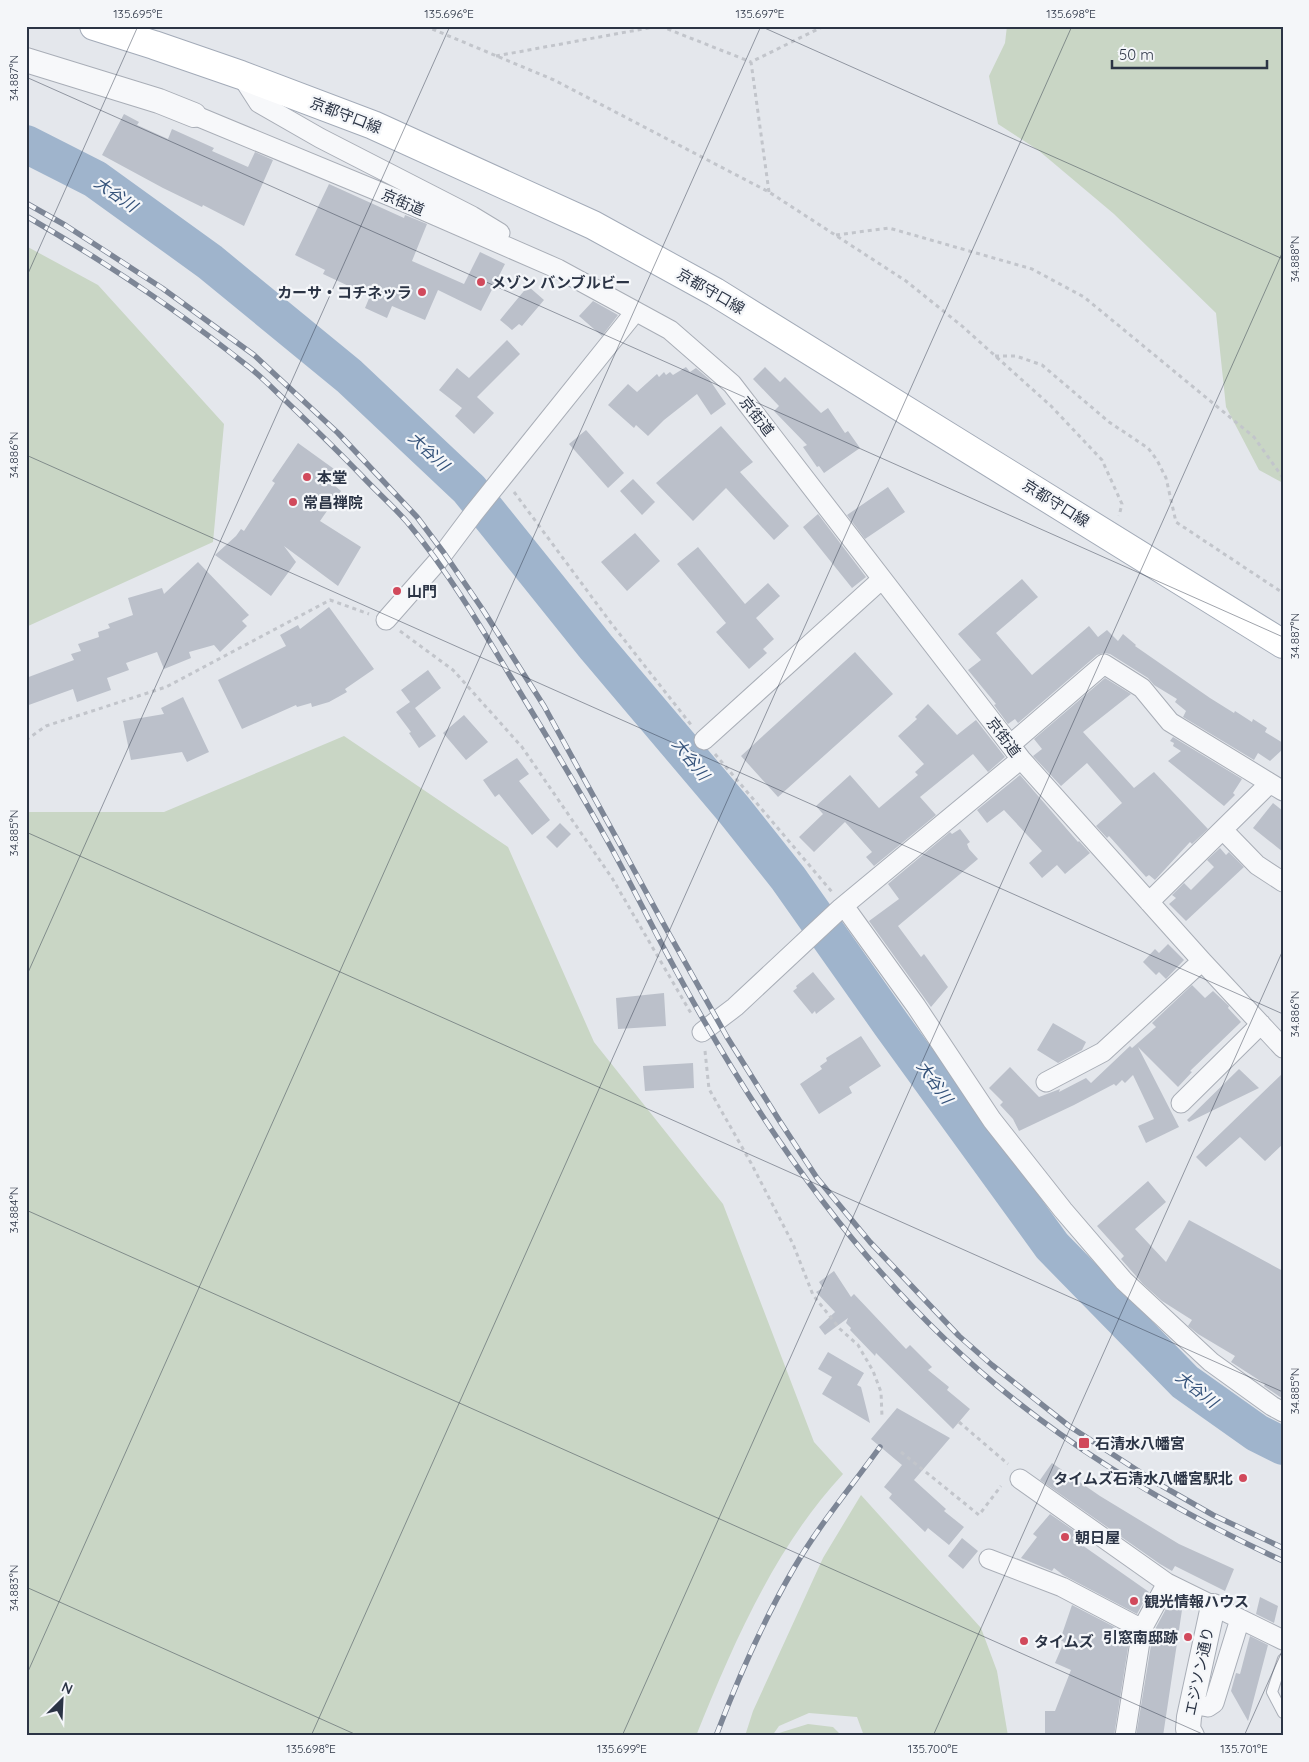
<svg xmlns="http://www.w3.org/2000/svg" width="1309" height="1762" viewBox="0 0 1309 1762" font-family="Quicksand,'Noto Sans JP',sans-serif">
<rect width="100%" height="100%" fill="#e4e7ec"/>
<path fill="#c9d6c5" d="M1007,26H1283V483L1259,470L1226,407L1216,313L1114,214L1038,150L998,124L989,76L1005,43Z
M26,246L98,285L224,424L213,542L26,627Z
M344,736L508,847L594,1042L723,1204L814,1442L843,1474C775,1547 733,1644 696,1736H26V812H164Z
M861,1495L981,1628L997,1671L1008,1736H864L857,1717L809,1713L779,1726L772,1736H745L753,1711L823,1558Z
M808,1724L833,1727L842,1736H777L779,1733Z"/>
<g fill="none" stroke-linecap="round" stroke-linejoin="round">
<path stroke="#9fb4cc" stroke-width="38" d="M26,144L95,179L210,262L349,376L469,489L596,647L734,810L788,878L891,1024L1052,1246L1185,1382L1257,1433L1283,1446"/>
</g>
<path fill="#bbc0ca" d="M124,114L139,122L137,125L168,139L172,129L214,148L212,151L248,167L255,152L273,160L244,226L203,205L202,207L163,188L102,155Z
M329,184L404,218L405,215L427,224L412,261L464,284L480,252L505,264L481,311L438,290L425,320L392,306L387,318L365,308L370,296L323,274L325,270L295,255Z
M528,286L544,300L522,326L519,324L512,330L500,320Z
M593,301L618,315L602,336L579,316Z
M507,340L520,354L477,397L494,413L474,434L455,416L462,408L439,390L457,368L469,378Z
M686,367L690,372L696,368L709,379L726,404L711,415L697,394L664,420L648,436L636,425L634,428L608,405L628,384L637,392L657,374L659,377L664,372L666,375L670,372L673,375Z
M765,367L780,382L785,377L821,413L828,408L845,433L848,431L860,448L824,473L819,466L817,467L803,447L807,445L774,411L779,406L753,379Z
M721,426L753,462L740,472L789,526L774,540L726,488L693,521L656,483Z
M586,430L624,473L608,488L569,444Z
M298,443L341,474L334,485L341,491L320,521L361,547L338,586L284,546L296,562L271,596L215,555L236,536L241,529L244,531L275,483L272,481Z
M633,479L655,502L642,515L620,491Z
M888,487L905,512L865,539L847,515Z
M818,514L866,577L852,588L803,527Z
M635,533L660,561L627,591L601,562Z
M698,547L745,604L768,583L780,596L756,618L774,639L763,649L767,653L749,669L716,632L726,623L677,564Z
M198,562L249,615L242,621L247,626L220,652L214,645L189,652L191,658L164,669L157,652L126,663L129,670L107,678L111,690L77,702L73,689L26,706V678L74,660L71,654L81,651L78,644L99,637L98,632L110,628L108,624L133,615L128,598L162,588L164,594Z
M1022,579L1038,597L996,633L1032,675L1089,626L1098,637L1107,630L1118,641L1123,634L1136,645L1135,646L1210,698L1234,713L1235,711L1252,722L1253,719L1267,728L1265,732L1283,743V749L1270,761L1258,753L1254,760L1183,717L1186,711L1175,702L1177,699L1154,685L1148,678L1110,654L1104,653L1097,655L1018,723L1015,719L1008,724L994,705L996,704L968,670L981,660L958,634Z
M329,607L374,669L345,689L347,692L329,702L312,707L311,703L297,707L296,705L242,729L218,680L286,646L280,635L298,625L300,629Z
M855,652L893,694L778,797L741,756Z
M428,670L441,688L415,708L436,736L419,748L409,733L411,732L396,712L410,702L401,690Z
M1105,678L1131,694L1083,732L1134,788L1154,772L1208,829L1192,844L1190,842L1155,880L1149,875L1146,877L1109,836L1107,838L1096,826L1122,803L1087,763L1061,786L1033,756L1042,749L1034,739Z
M183,697L209,752L187,762L182,752L131,760L123,721L164,714L161,708Z
M928,704L957,735L976,720L1005,757L988,772L973,754L920,797L936,815L874,866L866,857L872,852L845,822L814,852L799,837L823,814L816,806L850,775L879,808L918,775L915,772L924,764L898,736L917,719L915,717Z
M464,715L488,742L466,760L443,733Z
M1173,737L1242,779L1233,793L1235,795L1224,806L1168,761L1181,751L1173,746L1174,743L1170,741Z
M517,758L529,774L519,781L550,820L532,835L499,794L495,797L483,780Z
M1020,775L1078,842L1079,841L1090,853L1065,874L1057,865L1042,878L1029,863L1042,851L1004,810L987,823L977,810Z
M1273,803L1283,811V852L1253,828Z
M560,823L571,834L557,848L546,837Z
M960,829L970,842L967,844L969,849L978,859L898,926L921,957L924,954L948,987L931,1007L869,921L899,899L888,884L950,832L952,834Z
M1220,848L1226,855L1229,852L1244,867L1186,921L1169,904L1176,898L1172,895L1184,883L1191,890L1214,867L1207,860Z
M1168,944L1184,960L1166,979L1159,972L1156,975L1143,962L1155,949L1159,953Z
M813,972L835,999L816,1014L815,1011L812,1014L793,991L797,988L796,986Z
M1192,985L1205,998L1213,991L1229,1006L1228,1008L1241,1022L1190,1071L1192,1072L1178,1087L1138,1047L1179,1127L1146,1143L1138,1126L1154,1119L1133,1075L1125,1083L1122,1080L1116,1086L1114,1084L1074,1105L1019,1131L1013,1119L1000,1105L1003,1102L989,1088L1010,1067L1039,1097L1060,1089L1059,1092L1086,1078L1091,1083L1130,1046L1132,1048L1156,1027L1152,1023Z
M664,993L666,1026L618,1029L616,998Z
M1053,1023L1086,1042L1082,1050L1058,1063L1037,1050Z
M861,1036L881,1066L849,1087L852,1093L819,1114L800,1084L822,1069L820,1066L827,1061L826,1058Z
M693,1063L694,1088L645,1091L643,1066Z
M1239,1069L1259,1088L1189,1122L1187,1120Z
M1283,1073V1144L1265,1161L1240,1137L1206,1167L1196,1157Z
M1148,1181L1166,1202L1135,1229L1166,1262L1189,1220L1283,1271V1399L1264,1386L1265,1384L1231,1362L1235,1356L1198,1334L1188,1326L1192,1320L1162,1301L1143,1284L1121,1259L1124,1256L1097,1226Z
M834,1271L851,1297L854,1294L906,1349L910,1345L932,1367L928,1370L949,1387L947,1390L970,1409L953,1429L876,1353L875,1356L850,1330L851,1328L846,1323L848,1318L825,1335L819,1327L835,1312L816,1292L823,1288L819,1282Z
M828,1352L864,1373L857,1385L861,1387L870,1423L822,1394L832,1377L818,1369Z
M897,1408L950,1438L914,1480L946,1509L944,1511L964,1527L949,1545L928,1528L925,1532L889,1498L892,1494L884,1487L902,1465L871,1439Z
M1052,1463L1100,1496L1179,1544L1234,1569L1225,1591L1175,1566L1172,1571L1160,1564L1040,1480Z
M1050,1514L1076,1532L1072,1538L1149,1592L1137,1614L1063,1575L1054,1568L1052,1571L1021,1558L1037,1537L1033,1534Z
M962,1538L978,1551L963,1569L948,1556Z
M1260,1597L1278,1606L1274,1623L1256,1614Z
M1072,1605L1130,1635L1114,1736H1045V1711H1055L1071,1670L1055,1663L1064,1642L1060,1640Z
M1167,1607L1182,1610L1163,1736H1136L1153,1633Z
M1250,1636L1268,1645L1248,1721L1231,1691L1236,1673L1240,1674Z"/>
<g fill="none" stroke-linecap="round" stroke-linejoin="round">
<g stroke="#a9aeb7" stroke-width="12">
<path id="service" d="M1283,1659L1272,1692L1283,1713"/>
</g>
<g stroke="#a9aeb7" stroke-width="21">
<path id="minor" d="M241,75L259,103L320,138L472,216L500,233
M194,115L409,204L558,269L670,330L732,384L1021,759L1202,961L1283,1048
M386,620L437,562L473,514L635,312
M704,740L882,579
M1010,745L1104,664L1142,688L1170,722L1283,791
M1223,830L1257,865L1283,882
M1149,902L1270,783
M844,906L916,1006L992,1120L1063,1210L1124,1281L1211,1362L1272,1406L1283,1412
M702,1032L735,1007L841,908L1021,759
M1046,1082L1103,1052L1202,961
M1181,1103L1261,1024
M1020,1479L1167,1583L1283,1640
M989,1559L1062,1587L1142,1629
M1192,1704L1208,1707L1214,1703L1240,1619
M1125,1736L1142,1629L1167,1583"/>
</g>
<g stroke="#a9aeb7" stroke-width="26">
<path id="tertiary" d="M26,60L159,101L194,115
M1192,1736L1188,1729L1189,1717L1213,1606"/>
</g>
<g stroke="#a3abb8" stroke-width="30">
<path id="primary" d="M94,26L154,45L241,75L373,125L593,225L715,292L1283,644"/>
</g>
<path stroke="#c2c5cb" stroke-width="3" stroke-dasharray="4 4" stroke-linecap="butt" d="M425,26L554,80L769,192L906,281L962,326L1051,406L1102,460L1122,504L1119,516
M660,26L751,62
M496,56L659,26
M769,192L751,62L824,26
M836,235L889,228L1032,269L1084,297L1254,437L1283,478
M995,356H1016L1042,365L1109,422L1148,448L1157,460L1166,478L1176,522L1283,593
M514,492L611,623L692,726
M400,631L453,670L522,747L612,878L692,1015
M26,740L46,726L166,687L330,600L369,614
M715,754L832,892
M705,1051L709,1089L751,1163L793,1244L813,1295L840,1329L858,1345L873,1371L881,1392L882,1417
M959,1422L1008,1464
M901,1452L979,1515L1001,1486"/>
<use href="#service" stroke="#f7f8fa" stroke-width="10"/>
<use href="#minor" stroke="#f7f8fa" stroke-width="19"/>
<use href="#tertiary" stroke="#f7f8fa" stroke-width="24"/>
<use href="#primary" stroke="#fff" stroke-width="28"/>
<g stroke="#7d8696" stroke-width="5.5">
<path id="rail" d="M26,203L65,225L162,288L254,355L338,433L417,517L444,553L483,610L544,706L668,932L727,1037L779,1120L817,1178L870,1242L959,1336L992,1365L1069,1426L1157,1483L1213,1515L1283,1548
M26,216C102,260 176,309 245,364C260,375 273,389 287,402C312,426 337,450 361,475C376,491 393,506 407,522C447,570 480,625 512,679C543,730 574,781 603,833C628,877 650,923 674,967C762,1130 870,1286 1016,1401C1098,1466 1188,1517 1283,1561
M716,1736C738,1678 763,1621 794,1568C819,1525 851,1487 880,1447"/>
</g>
<use href="#rail" stroke="#f4f6f9" stroke-width="4" stroke-dasharray="11" stroke-linecap="butt"/>
</g>
<path fill="none" stroke="#2b3445" stroke-width="1" stroke-opacity="0.45" d="M760,26L1283,259M26,77L1283,637M26,278L138,26M26,455L1283,1014M26,832L1283,1392M26,977L450,26M26,1210L1207,1736M26,1587L359,1736M26,1676L761,26M311,1736L1072,26M622,1736L1283,251M933,1736L1283,950M1244,1736L1283,1649"/>
<g fill="#d1495b" stroke="#f4f6f9" stroke-width="2">
<circle cx="481" cy="282" r="5"/>
<circle cx="422" cy="292" r="5"/>
<circle cx="307" cy="477" r="5"/>
<circle cx="293" cy="502" r="5"/>
<circle cx="397" cy="591" r="5"/>
<rect x="1078" y="1437" width="12" height="12" rx="2.5"/>
<circle cx="1243" cy="1478" r="5"/>
<circle cx="1065" cy="1537" r="5"/>
<circle cx="1134" cy="1601" r="5"/>
<circle cx="1188" cy="1637" r="5"/>
<circle cx="1024" cy="1641" r="5"/>
</g>
<g text-anchor="middle" dominant-baseline="central" stroke-width="4.5" stroke-linejoin="round" paint-order="stroke">
<g font-size="15" fill="#2b3445" stroke="#f4f6f9">
<text transform="translate(346 115) rotate(21)">京都守口線</text>
<text transform="translate(403 202) rotate(23)">京街道</text>
<text transform="translate(711 291) rotate(30)">京都守口線</text>
<text transform="translate(757 416) rotate(52)">京街道</text>
<text transform="translate(1056 503) rotate(32)">京都守口線</text>
<text transform="translate(1004 737) rotate(53)">京街道</text>
<text transform="translate(1199 1671) rotate(-78)">エジソン通り</text>
</g>
<g font-size="15" font-weight="bold" fill="#2b3445" stroke="#f4f6f9" text-anchor="start">
<text x="491" y="282">メゾン バンブルビー</text>
<text x="412" y="292" text-anchor="end">カーサ・コチネッラ</text>
<text x="317" y="477">本堂</text>
<text x="303" y="502">常昌禅院</text>
<text x="407" y="591">山門</text>
<text x="1095" y="1443">石清水八幡宮</text>
<text x="1233" y="1478" text-anchor="end">タイムズ石清水八幡宮駅北</text>
<text x="1075" y="1537">朝日屋</text>
<text x="1144" y="1601">観光情報ハウス</text>
<text x="1178" y="1637" text-anchor="end">引窓南邸跡</text>
<text x="1034" y="1641">タイムズ</text>
</g>
<g font-size="16" font-style="italic" fill="#34527a" stroke="#f4f6f9">
<text transform="translate(116 194) rotate(35)">大谷川</text>
<text transform="translate(429 451) rotate(43)">大谷川</text>
<text transform="translate(691 759) rotate(51)">大谷川</text>
<text transform="translate(935 1082) rotate(54)">大谷川</text>
<text transform="translate(1197 1389) rotate(38)">大谷川</text>
</g>
</g>
<rect width="1309" height="1762" fill="none" stroke="#f4f6f9" stroke-width="55"/>
<g transform="translate(62 1700) rotate(24)" stroke="#f4f6f9" stroke-width="4" paint-order="stroke">
<path d="M0-4L9 19L0 12L-9 19Z" fill="#2b3445"/>
<text y="-8" font-size="14" font-weight="bold" text-anchor="middle" fill="#2b3445">N</text>
</g>
<path d="M1112 60v8h155v-8" fill="none" stroke="#2b3445" stroke-width="2.5"/>
<text x="1119" y="60" font-size="15" fill="#2b3445" stroke="#f4f6f9" stroke-width="4" paint-order="stroke">50 m</text>
<rect x="28" y="28" width="1254" height="1706" fill="none" stroke="#2b3445" stroke-width="2"/>
<g font-size="12" text-anchor="middle" fill="#2b3445">
<text x="138" y="18">135.695°E</text>
<text x="449" y="18">135.696°E</text>
<text x="760" y="18">135.697°E</text>
<text x="1071" y="18">135.698°E</text>
<text transform="translate(14 78) rotate(-90)" y="4">34.887°N</text>
<text transform="translate(1295 259) rotate(-90)" y="4">34.888°N</text>
<text transform="translate(14 455) rotate(-90)" y="4">34.886°N</text>
<text transform="translate(1295 636) rotate(-90)" y="4">34.887°N</text>
<text transform="translate(14 833) rotate(-90)" y="4">34.885°N</text>
<text transform="translate(1295 1014) rotate(-90)" y="4">34.886°N</text>
<text transform="translate(14 1210) rotate(-90)" y="4">34.884°N</text>
<text transform="translate(1295 1391) rotate(-90)" y="4">34.885°N</text>
<text transform="translate(14 1588) rotate(-90)" y="4">34.883°N</text>
<text x="311" y="1753">135.698°E</text>
<text x="622" y="1753">135.699°E</text>
<text x="933" y="1753">135.700°E</text>
<text x="1244" y="1753">135.701°E</text>
</g>
</svg>
